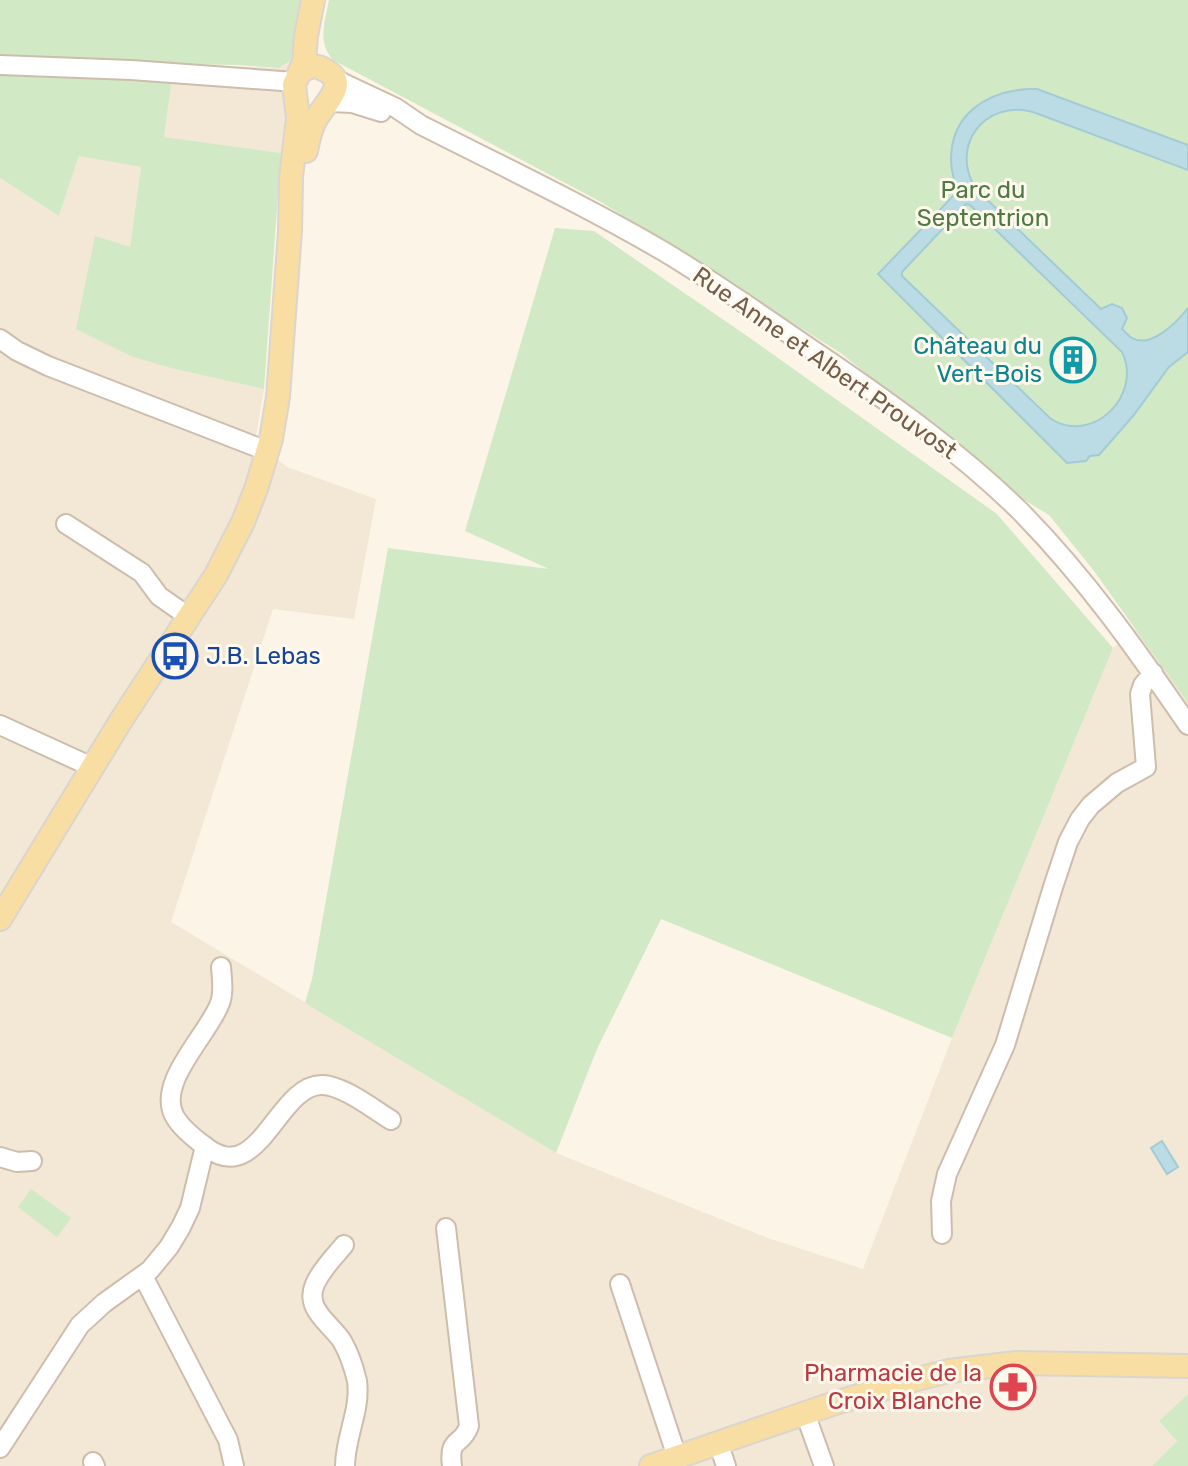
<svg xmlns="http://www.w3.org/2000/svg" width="1188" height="1466" viewBox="0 0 1188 1466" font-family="Rubik,sans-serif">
<rect width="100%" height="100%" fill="#fcf5e7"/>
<path fill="#f3e7d5" d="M291,60L281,153L164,137L174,64L278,68Z
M79,156L141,167L130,248L95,237L175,369L264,389L255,442L287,467L376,499L354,619L273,609L171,922L556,1153L768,1238L863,1269L952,1038L1113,648L1136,629L1188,703V1394L1159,1421L1177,1441L1152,1466H0V178L59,216Z"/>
<path fill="#d1e9c5" d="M0,0H300L291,60L279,68L238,65L174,64L164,137L281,153L264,389L175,369L133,357L76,329L95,236L130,247L141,167L79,156L59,216L0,178Z
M329,0H1188V703L1094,571L1049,515L1021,498L842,354L601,202L333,60C317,42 325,21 329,0Z
M555,228L594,231L750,338L997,514L1113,648L952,1038L661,919L597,1049L556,1153L305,1003L312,979L388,548L549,569L465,531Z
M31,1189L71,1218L57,1237L18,1207Z
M1188,1394V1466H1152L1177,1441L1159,1421Z"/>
<path fill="#bcdce5" stroke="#a2cbd6" stroke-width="2" fill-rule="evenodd" d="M1028,89H1037L1188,145V170L1033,112C984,99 949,147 976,189L1101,309L1112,304L1122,308L1127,318L1122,329C1123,330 1130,337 1132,338C1151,349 1177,322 1188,308V352L1169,367L1133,416L1099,455L1090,456L1086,461L1067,463L878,274L957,192C955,182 951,171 951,160C951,114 986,92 1028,89ZM966,204L970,205L1122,352C1143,395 1093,445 1051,419L902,276V272Z
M1162,1141L1178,1167L1167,1174L1151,1148Z"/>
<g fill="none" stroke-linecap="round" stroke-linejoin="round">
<g stroke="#cdbdad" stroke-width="22">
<path id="minor" d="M0,65L131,70L295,82
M332,77L347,85L396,108L421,125C502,166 584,205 663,251C720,285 774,324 829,361C896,407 962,454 1020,511C1085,577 1136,649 1188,725
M330,102L352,103L381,112
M0,339L17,351L48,366L267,451
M66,524L142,573L159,596L189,617
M0,725L92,767
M221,967C222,979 224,992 220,1003C209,1034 155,1083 175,1117C182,1129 195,1139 206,1147C259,1188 277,1086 321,1085C341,1084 373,1109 391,1120
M0,1157L17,1162L32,1161
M446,1228L469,1426C462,1447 448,1436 452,1466
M942,1234L941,1201L947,1174L1005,1045L1053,887L1068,842L1080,819L1091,805L1117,783L1146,767L1140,694L1143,685L1153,673
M344,1245C334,1257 321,1270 315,1284C304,1309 330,1323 342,1341C349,1353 354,1368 357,1381C361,1410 345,1437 345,1466
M143,1276L228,1440L234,1466
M620,1284L677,1457
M805,1413L824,1466
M718,1442L726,1466
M0,1448L80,1325L104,1303L150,1270L169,1247L181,1227L190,1208L205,1146
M93,1462L95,1466"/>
</g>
<g stroke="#dbd5d0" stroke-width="26">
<path id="major" d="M300,73C307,67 315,64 323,69C353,83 322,105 315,121C310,130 308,141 306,151
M0,919L120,722L216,575L243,522L257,486L271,439L278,397L290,231L291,177L298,118L294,85L304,62L306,36L313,0
M651,1466L835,1403L913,1380L949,1371L1016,1363L1188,1366"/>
</g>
<use href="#minor" stroke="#fff" stroke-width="18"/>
<use href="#major" stroke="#f8dea2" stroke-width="22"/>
</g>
<defs>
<g id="building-ring" transform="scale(2.3)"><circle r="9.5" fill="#fef9ed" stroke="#0f9aa8" stroke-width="1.5"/><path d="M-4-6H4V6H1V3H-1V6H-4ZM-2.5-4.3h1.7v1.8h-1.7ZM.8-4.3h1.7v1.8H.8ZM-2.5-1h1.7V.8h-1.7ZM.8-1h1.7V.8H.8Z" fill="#0f9aa8"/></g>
<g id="bus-ring" transform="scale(2.3)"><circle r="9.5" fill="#fef9ed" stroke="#1a4fb4" stroke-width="1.5"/><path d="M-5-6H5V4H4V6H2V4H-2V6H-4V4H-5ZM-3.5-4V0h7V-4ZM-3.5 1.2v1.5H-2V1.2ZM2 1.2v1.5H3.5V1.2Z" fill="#1a4fb4"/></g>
<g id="pharmacy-ring" transform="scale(2.3)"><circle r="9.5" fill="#fef9ed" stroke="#e0444e" stroke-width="1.5"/><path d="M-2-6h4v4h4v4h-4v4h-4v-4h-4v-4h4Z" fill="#e0444e"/></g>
</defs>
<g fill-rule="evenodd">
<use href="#building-ring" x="1073" y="360"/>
<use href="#bus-ring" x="175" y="656"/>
<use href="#pharmacy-ring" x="1013" y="1387"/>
</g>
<g text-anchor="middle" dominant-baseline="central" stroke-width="6" stroke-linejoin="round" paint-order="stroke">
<g font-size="24" fill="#507a44" stroke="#fef9ed">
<text x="983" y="190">Parc du<tspan x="983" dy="28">Septentrion</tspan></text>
</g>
<g font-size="24" fill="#0d838f" stroke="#fef9ed" text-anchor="end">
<text x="1042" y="346">Château du<tspan x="1042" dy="28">Vert-Bois</tspan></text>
</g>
<g font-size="24" fill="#755d4c" stroke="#fef9ed">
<text transform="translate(825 363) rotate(35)">Rue Anne et Albert Prouvost</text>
</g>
<g font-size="24" fill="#164399" stroke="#fef9ed" text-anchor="start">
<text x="206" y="656">J.B. Lebas</text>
</g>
<g font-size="24" fill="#be3a42" stroke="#fef9ed" text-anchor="end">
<text x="982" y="1373">Pharmacie de la<tspan x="982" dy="28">Croix Blanche</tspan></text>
</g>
</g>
</svg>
